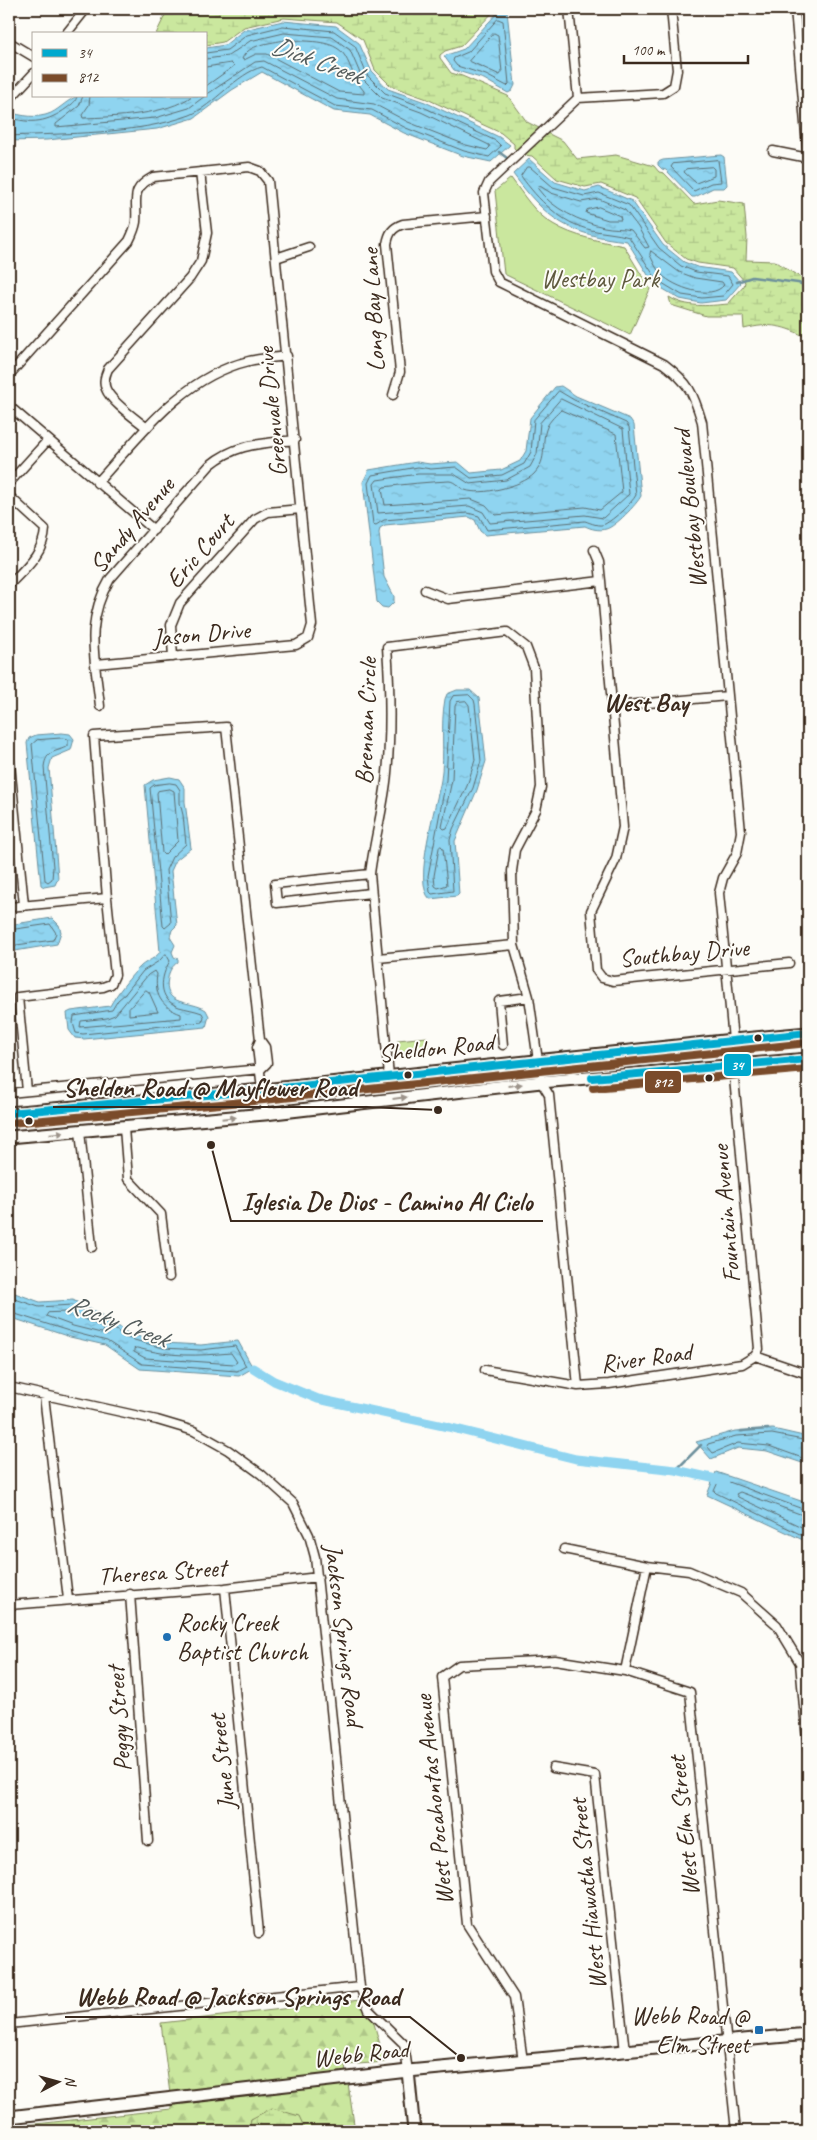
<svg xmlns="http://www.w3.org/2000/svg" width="817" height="2140" viewBox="0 0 817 2140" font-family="Caveat,sans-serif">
<defs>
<pattern id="forest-firs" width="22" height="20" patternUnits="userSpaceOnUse" patternTransform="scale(1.25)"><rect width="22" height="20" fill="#cae79e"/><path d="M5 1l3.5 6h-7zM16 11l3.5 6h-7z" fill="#aec688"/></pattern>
<pattern id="wetland-marsh" width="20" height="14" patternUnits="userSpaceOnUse" patternTransform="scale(1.25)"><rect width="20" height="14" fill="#cae79e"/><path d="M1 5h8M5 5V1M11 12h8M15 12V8" fill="none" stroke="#aec688"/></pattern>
<pattern id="water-ripples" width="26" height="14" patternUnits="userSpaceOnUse" patternTransform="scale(1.25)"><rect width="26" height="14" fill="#8fd4f0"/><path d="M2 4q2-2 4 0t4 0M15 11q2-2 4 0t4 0" fill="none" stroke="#7cb6cd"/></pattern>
</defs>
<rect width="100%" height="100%" fill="#fdfcf7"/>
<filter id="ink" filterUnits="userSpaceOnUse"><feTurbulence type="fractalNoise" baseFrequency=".02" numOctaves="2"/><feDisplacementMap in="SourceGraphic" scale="10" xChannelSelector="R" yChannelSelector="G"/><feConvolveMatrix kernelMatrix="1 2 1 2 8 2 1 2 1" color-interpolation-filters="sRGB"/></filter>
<g filter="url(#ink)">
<path fill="url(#forest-firs)" stroke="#82885e" d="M360,2000L365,2012L373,2020L385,2062L345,2065L346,2074L170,2094L161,2023Z
M348,2083L355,2131H306L298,2116L251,2119L249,2131H9V2127L171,2109V2103Z"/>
<path fill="url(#wetland-marsh)" stroke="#82885e" d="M168,9H496L461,46L445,51L440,55V58L451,73L462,76L508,96L527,122L539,128L516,150L514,148V144L501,133L427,99L391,86L375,70L363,40L337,22L284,18L244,27L223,42L206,45V34H156Z
M547,133L563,141L577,159L616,155L654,166L659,172L664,173L694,204L718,200L744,204L747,237L746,260L774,261L808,282V338C784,326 771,322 744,329L743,316H706L671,305L669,297C687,308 707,306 728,304L744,286L745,282L733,268L698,263L686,259L666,243L635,198L601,184L585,187L557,179L532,156L524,155Z
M272,2108L299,2116L306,2131H249L251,2119Z"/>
<path fill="#cae79e" stroke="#82885e" d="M511,178C523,194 535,214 553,224C574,237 600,241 624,246L650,289L630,335L504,274L495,191Z
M427,1037L429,1050L399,1053L398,1040Z"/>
<path fill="url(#water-ripples)" stroke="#6d909c" d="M501,9L507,11L515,85L512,91L508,93L484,79L454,70L444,56L464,49Z
M283,21L336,26L359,43L372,72L388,89L425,102L499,137L510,145L491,162L463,156L404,133L370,115L334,111L262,72L232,90L194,118L157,129L47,140L9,141V112C21,116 38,119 51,113C61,108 67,100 78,96H206V48L225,45L244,30Z
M721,155L724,157L727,185L724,188H713L695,197H692L666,170L662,169L658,165V162L663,160Z
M529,159L555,182L585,191L599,187L632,201L663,245L684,262L697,267L731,272L741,283L726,300L701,303L680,299L653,283L627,241C569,235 547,220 513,174Z
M561,386L576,396L630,419L634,425L641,496C637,504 615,527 606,529C599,531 591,529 585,526L485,535L480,531L475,520L469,517L385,525L380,528L379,533L384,577L394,596V602L388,608L382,607L377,602L363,482L369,470L417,462L430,464L458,462L471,473L501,470L520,461L526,451L530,418L555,387Z
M470,690L479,698L486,761L477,790L455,841L459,894L457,896L430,899C412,883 437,803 441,780C445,753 440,726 445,699L447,694L457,690Z
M62,733L70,734L74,739L71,750L52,758L49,768L58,878L55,885L44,887L41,885L27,743L29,738L36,735Z
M170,777L179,779L185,788V802L191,848L176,860L171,871L177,925L172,930L170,937L175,945L172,952L174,957L178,959V962C172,966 169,971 168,978C162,1007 191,1000 206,1010L209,1016L206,1027L84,1039L75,1038L69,1030L67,1013L71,1011L110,1006C115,996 132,974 141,966C148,960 155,959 160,952L145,785L153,780Z
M52,918L59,925L61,932L57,944L9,952V925Z
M9,1291L40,1302L73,1300L107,1318L129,1334L164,1343L201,1345L238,1341L253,1368L239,1376L140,1369L105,1345L70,1337L9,1317Z
M773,1429L808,1437V1465L767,1451L738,1448L711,1459L696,1442L735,1431Z
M716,1472L801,1501L808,1507V1546L803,1540L707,1495Z"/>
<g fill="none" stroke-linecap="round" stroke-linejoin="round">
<path stroke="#5d6e72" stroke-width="1" d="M498,19L503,21L509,84L507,86L486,75L457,66L453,61L454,58L468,52Z
M494,33L498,35L502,72L500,75L469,61Z
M285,40C303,42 334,38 345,56C352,68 354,80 364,91V94L339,92L267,54H256L244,60L242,59C248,44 271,43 285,40Z
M206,59L228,56L250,41L284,33L332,37L350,50L362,78L382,98L421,112L489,145L490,147L487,150L466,145L408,122L374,104L337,99L264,61L255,62L206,95
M206,67L231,63L234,66L206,86
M83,96L79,106L56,124V127L155,118L189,108L205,96
M90,96L89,105L82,115L83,118C114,117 167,115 192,96
M9,117C31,125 48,122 67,108C72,104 76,102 77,96
M9,136C65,133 136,135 190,115C213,106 237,73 262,67L335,106L372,110L406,128L464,151L489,157L501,146L496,141L423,107L385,93L367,75L355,46L334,31L283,26L247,35L227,50L206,53
M718,160L721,182L711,183L694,191L671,167L673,164Z
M527,167H530L553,187L584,196L599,193L629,205L659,248L681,266L696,272L728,276L733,284L723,296L702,298L682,295L657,280L629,237C617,233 603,233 591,230C561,223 538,200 521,176Z
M712,167L714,169V176L696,183L684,172L686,169Z
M540,186L551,193L581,202L599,199L625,210L638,227L649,247L645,248L631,230C622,228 613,229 604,227C581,222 552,209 538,189Z
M599,207L620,216L621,220H608L586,213L587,210Z
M651,251L679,272L695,278L722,282L724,285C711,301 674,287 662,275C657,271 653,261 650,255Z
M559,391L574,400L626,423L629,427L636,495C632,503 613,520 605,524C599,527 591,523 585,521L487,530L479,516L468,513L384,520L376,525L373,524L368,483L372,475L418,467L431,469L456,467L471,478L502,475L524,464L531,452L534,420Z
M561,399L623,429L629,494L603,518L585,515L490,523L483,512L469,506L378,513L374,484L377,480L418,474H454L470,484L506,480L530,467L537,454L540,423Z
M561,410L616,434L622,492L600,510L585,507L495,515L486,505L471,499L385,505L382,489L384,487C406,484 427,482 449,481C455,481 459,488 465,490C481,496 522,486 534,474C549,458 540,443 547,427C549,421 557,414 561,410Z
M469,695L474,700L475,704L481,761L473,788L453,829L450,840L453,891L432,894L430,892L428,876L446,780L450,701L453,696Z
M466,701L469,705L475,760L467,786L447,828L444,829L442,827L452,780L455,706L457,702Z
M62,738L68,739V746C55,753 46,750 44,767L53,867L52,879L48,882L45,880L32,744L37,740Z
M170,783L176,784L180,790V803L183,815L186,844L172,857L166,870L171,923L165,928L163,926L150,788L154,785Z
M170,789L174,791L178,841L164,855L162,853L157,793L158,791Z
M441,846L443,848L447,885L438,888L435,886L434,876L439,848Z
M9,930L50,924L56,933L53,940L9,946
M166,954L170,961C160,977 157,999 179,1007C186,1009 194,1010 202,1013L204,1017L202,1022L83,1034L76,1033L73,1023L74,1016L112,1010L118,1000L125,994L143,971L159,961Z
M155,971L157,974C154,994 161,1007 181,1014V1018L80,1027L81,1021L107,1018L115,1015L148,975Z
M146,990L149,992L158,1012L129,1015V1009Z
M9,1297L39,1307L72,1305L105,1322L127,1338L163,1348L201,1350L235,1346L246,1366L237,1371L142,1364L107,1341L72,1332L9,1312
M71,1312L101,1327L104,1332L101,1333L73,1326L46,1316L48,1313Z
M137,1348C171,1357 197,1356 231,1353L237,1362L234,1364L145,1358L134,1352V1349Z
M808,1441L772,1434L736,1436L708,1444L707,1446L713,1453L738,1443L769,1446L808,1460
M808,1511L721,1479L719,1480L714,1491L716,1493L808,1538
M808,1517L740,1492L736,1494L738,1497L808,1530"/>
<path stroke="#6d909c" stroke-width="2.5" d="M499,152L507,158
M737,282L752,277L798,283L808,286
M741,1431L768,1429
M676,1470L701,1445"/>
<path stroke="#8fd4f0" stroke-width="9" d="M253,1368L274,1381L318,1399L448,1427L576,1459L676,1470L725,1481"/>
<g stroke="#3b2a1e" stroke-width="11">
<path id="street" d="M569,9L578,98
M795,9L808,158
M66,34L86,9
M9,42L34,57
M578,98L489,182L484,193L493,271L499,282L664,364C689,383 693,392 702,422L741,832L737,853L723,878L719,893L733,1040V1067L759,1349L755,1356
M578,98L663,93L674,86L677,70L671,9
M9,100L34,73
M773,151L808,158
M276,258L309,247
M9,375L129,241C132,235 135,228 136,222C138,199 129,190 153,177L249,167L260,171L268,181L312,625L308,638L296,645L96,664
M393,395L400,372L387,244C389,233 392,228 403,224L487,216
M9,406L154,530
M147,428C136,419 111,402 106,389C103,382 105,376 108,369L190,278L201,261L207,233L200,172
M9,483L48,440
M97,483C141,435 182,377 249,361C261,358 274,358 287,356
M9,496L45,529C44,553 24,569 9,585
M594,550L599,562L601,581L623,827L616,859L591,911L596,970L602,978L613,981L789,963
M425,590L448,599L601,581
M173,657L171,625L180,603L255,519L268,512L301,509
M100,706C95,658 84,623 110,579L210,465C237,443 261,444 295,440
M614,706L728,696
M9,754L24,905
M370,874L275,884L277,903L371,893
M9,907L107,898
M378,958L514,945
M260,1040L265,1047L267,1063L261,1069
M503,1045L499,1001L529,997
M389,1076L370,874C374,840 384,807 387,773C391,731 390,689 387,647L507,632L526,647L534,668L541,787L536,810L515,850L512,871L514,945L529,997L541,1082L549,1095L578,1386
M27,1091L18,997L103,987L111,984L115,975L107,898L94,736L226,727L260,1040L257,1047L265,1114
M9,1093L261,1069
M124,1128L128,1179L161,1214L169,1277
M80,1131L92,1247
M485,1370L578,1386L609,1384L742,1364L755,1356L808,1374
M9,1387L157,1420L194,1431L228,1450L261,1474L293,1503L309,1535L315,1557L360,1987L369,2010L404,2044L408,2071
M44,1396L68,1599
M564,1549L647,1566L689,1571L741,1593L777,1625L800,1663L808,1751
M225,1588L259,1933
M130,1594L148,1841
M9,1605L225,1588L318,1577
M625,1671L647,1566
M553,1768L595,1775L625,2052
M9,2024L360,1987
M523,2061L514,1997L467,1924L442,1677L459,1665L555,1660L625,1671L690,1692L736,2131"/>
</g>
<g stroke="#3b2a1e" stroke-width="15">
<path id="secondary" d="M9,1113L263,1090L733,1040L808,1033
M9,1137L265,1114L541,1082L808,1059
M408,2071L414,2131
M9,2117L408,2071L808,2034"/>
</g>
<use href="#street" stroke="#fdfcf7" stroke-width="8"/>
<use href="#secondary" stroke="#fdfcf7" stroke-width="11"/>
<g stroke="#fdfcf7" stroke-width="11">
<path id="bus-1" d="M592,1078L808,1059
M9,1113L263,1090L808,1033"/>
</g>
<g stroke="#fdfcf7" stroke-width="11">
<path id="bus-2" d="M593,1088L808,1069
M10,1123L264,1100L808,1043"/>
</g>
<use href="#bus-1" stroke="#00a9ce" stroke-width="8"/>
<use href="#bus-2" stroke="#7a4b2a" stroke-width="8"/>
</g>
<defs><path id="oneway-solid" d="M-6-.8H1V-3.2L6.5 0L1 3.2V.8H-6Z" transform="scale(1.25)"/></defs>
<g fill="#9c938a">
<use href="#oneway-solid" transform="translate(515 1085) rotate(-7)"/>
<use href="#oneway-solid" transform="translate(400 1098) rotate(-7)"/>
<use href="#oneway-solid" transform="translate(229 1118) rotate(-6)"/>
<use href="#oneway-solid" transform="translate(57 1133) rotate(-5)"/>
</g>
</g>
<g fill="#3b2a1e" stroke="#fdfcf7" stroke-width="2">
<circle cx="758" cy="1038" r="4.5"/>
<circle cx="408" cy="1075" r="4.5"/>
<circle cx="709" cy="1078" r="4.5"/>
<circle cx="29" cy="1121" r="4.5"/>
</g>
<g fill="#1f6fb2" stroke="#fdfcf7" stroke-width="2">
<circle cx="167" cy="1637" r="5"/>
<rect x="754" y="2025" width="10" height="10" rx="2.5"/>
</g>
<g text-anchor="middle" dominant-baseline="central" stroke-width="4" stroke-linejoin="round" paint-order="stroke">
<g font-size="25" fill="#5f593e" stroke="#fdfcf7">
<text x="600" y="279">Westbay Park</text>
</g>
<g font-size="25" fill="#3b2a1e" stroke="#fdfcf7">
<text transform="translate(373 310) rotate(-93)">Long Bay Lane</text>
<text transform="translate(272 412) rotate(-96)">Greenvale Drive</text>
<text transform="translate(690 509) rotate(-96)">Westbay Boulevard</text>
<text transform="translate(132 525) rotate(-50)">Sandy Avenue</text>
<text transform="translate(200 551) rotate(-49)">Eric Court</text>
<text transform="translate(201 634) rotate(-5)">Jason Drive</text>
<text transform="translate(366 721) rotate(-88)">Brennan Circle</text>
<text transform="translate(684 953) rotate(-5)">Southbay Drive</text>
<text transform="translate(436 1048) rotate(-6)">Sheldon Road</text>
<text transform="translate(726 1214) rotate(-95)">Fountain Avenue</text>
<text transform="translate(646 1358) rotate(-8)">River Road</text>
<text transform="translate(162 1572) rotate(-4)">Theresa Street</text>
<text transform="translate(344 1635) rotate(83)">Jackson Springs Road</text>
<text transform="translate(119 1719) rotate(-94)">Peggy Street</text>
<text transform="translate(222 1762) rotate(-96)">June Street</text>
<text transform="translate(434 1800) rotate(-96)">West Pocahontas Avenue</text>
<text transform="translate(684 1826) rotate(-96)">West Elm Street</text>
<text transform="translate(588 1894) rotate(-96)">West Hiawatha Street</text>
<text transform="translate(361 2054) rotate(-6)">Webb Road</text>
</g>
<g font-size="25" fill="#3b2a1e" stroke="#fdfcf7" text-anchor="start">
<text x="177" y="1623">Rocky Creek<tspan x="177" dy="29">Baptist Church</tspan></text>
<text x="749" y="2016" text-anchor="end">Webb Road @<tspan x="749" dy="29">Elm Street</tspan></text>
</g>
<g font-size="26" font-style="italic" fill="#545d5d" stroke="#fdfcf7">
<text transform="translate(317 60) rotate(20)">Dick Creek</text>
<text transform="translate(118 1321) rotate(21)">Rocky Creek</text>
</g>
<g font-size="26" font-weight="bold" fill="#3b2a1e" stroke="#fdfcf7">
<text x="646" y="702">West Bay</text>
</g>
</g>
<path fill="none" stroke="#3b2a1e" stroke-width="2" d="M438 1110L367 1107H53M211 1145L231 1221H543M461 2058L410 2017H65"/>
<g fill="#3b2a1e" stroke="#fdfcf7" stroke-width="2">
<circle cx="438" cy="1110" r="5"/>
<circle cx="211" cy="1145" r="5"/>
<circle cx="461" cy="2058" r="5"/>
</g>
<g font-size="26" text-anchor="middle" font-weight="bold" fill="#3b2a1e" stroke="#fdfcf7" stroke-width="4" stroke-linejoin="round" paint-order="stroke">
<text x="210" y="1096">Sheldon Road @ Mayflower Road</text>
<text x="387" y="1210">Iglesia De Dios - Camino Al Cielo</text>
<text x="238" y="2005">Webb Road @ Jackson Springs Road</text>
</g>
<g stroke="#fdfcf7" stroke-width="2">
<rect x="723" y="1053" width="29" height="24" rx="5" fill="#00a9ce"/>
<rect x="644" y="1070" width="38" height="24" rx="5" fill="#7a4b2a"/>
</g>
<g font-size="14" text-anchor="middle" font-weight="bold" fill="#fff">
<text x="737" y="1070">34</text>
<text x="663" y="1087">812</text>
</g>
<rect width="817" height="2140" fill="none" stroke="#fdfcf7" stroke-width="30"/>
<rect x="15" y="15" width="787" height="2110" fill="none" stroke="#3b2a1e" stroke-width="2" filter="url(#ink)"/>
<rect x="32" y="32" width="175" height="65" fill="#fdfcf7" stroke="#afa8a0"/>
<rect x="42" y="49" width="25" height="8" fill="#00a9ce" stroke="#afa8a0"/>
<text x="78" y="58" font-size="15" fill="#3b2a1e">34</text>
<rect x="42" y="74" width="25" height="8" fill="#7a4b2a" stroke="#afa8a0"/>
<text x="78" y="82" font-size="15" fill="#3b2a1e">812</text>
<g transform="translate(58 2082) rotate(84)" stroke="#fdfcf7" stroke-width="4" paint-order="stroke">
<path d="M0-4L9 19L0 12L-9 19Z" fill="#3b2a1e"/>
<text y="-8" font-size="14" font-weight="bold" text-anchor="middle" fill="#3b2a1e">N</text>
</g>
<path d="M624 55v8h124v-8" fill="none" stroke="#3b2a1e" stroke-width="2.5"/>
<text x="632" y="55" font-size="15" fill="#3b2a1e" stroke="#fdfcf7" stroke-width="4" paint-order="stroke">100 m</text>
</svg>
